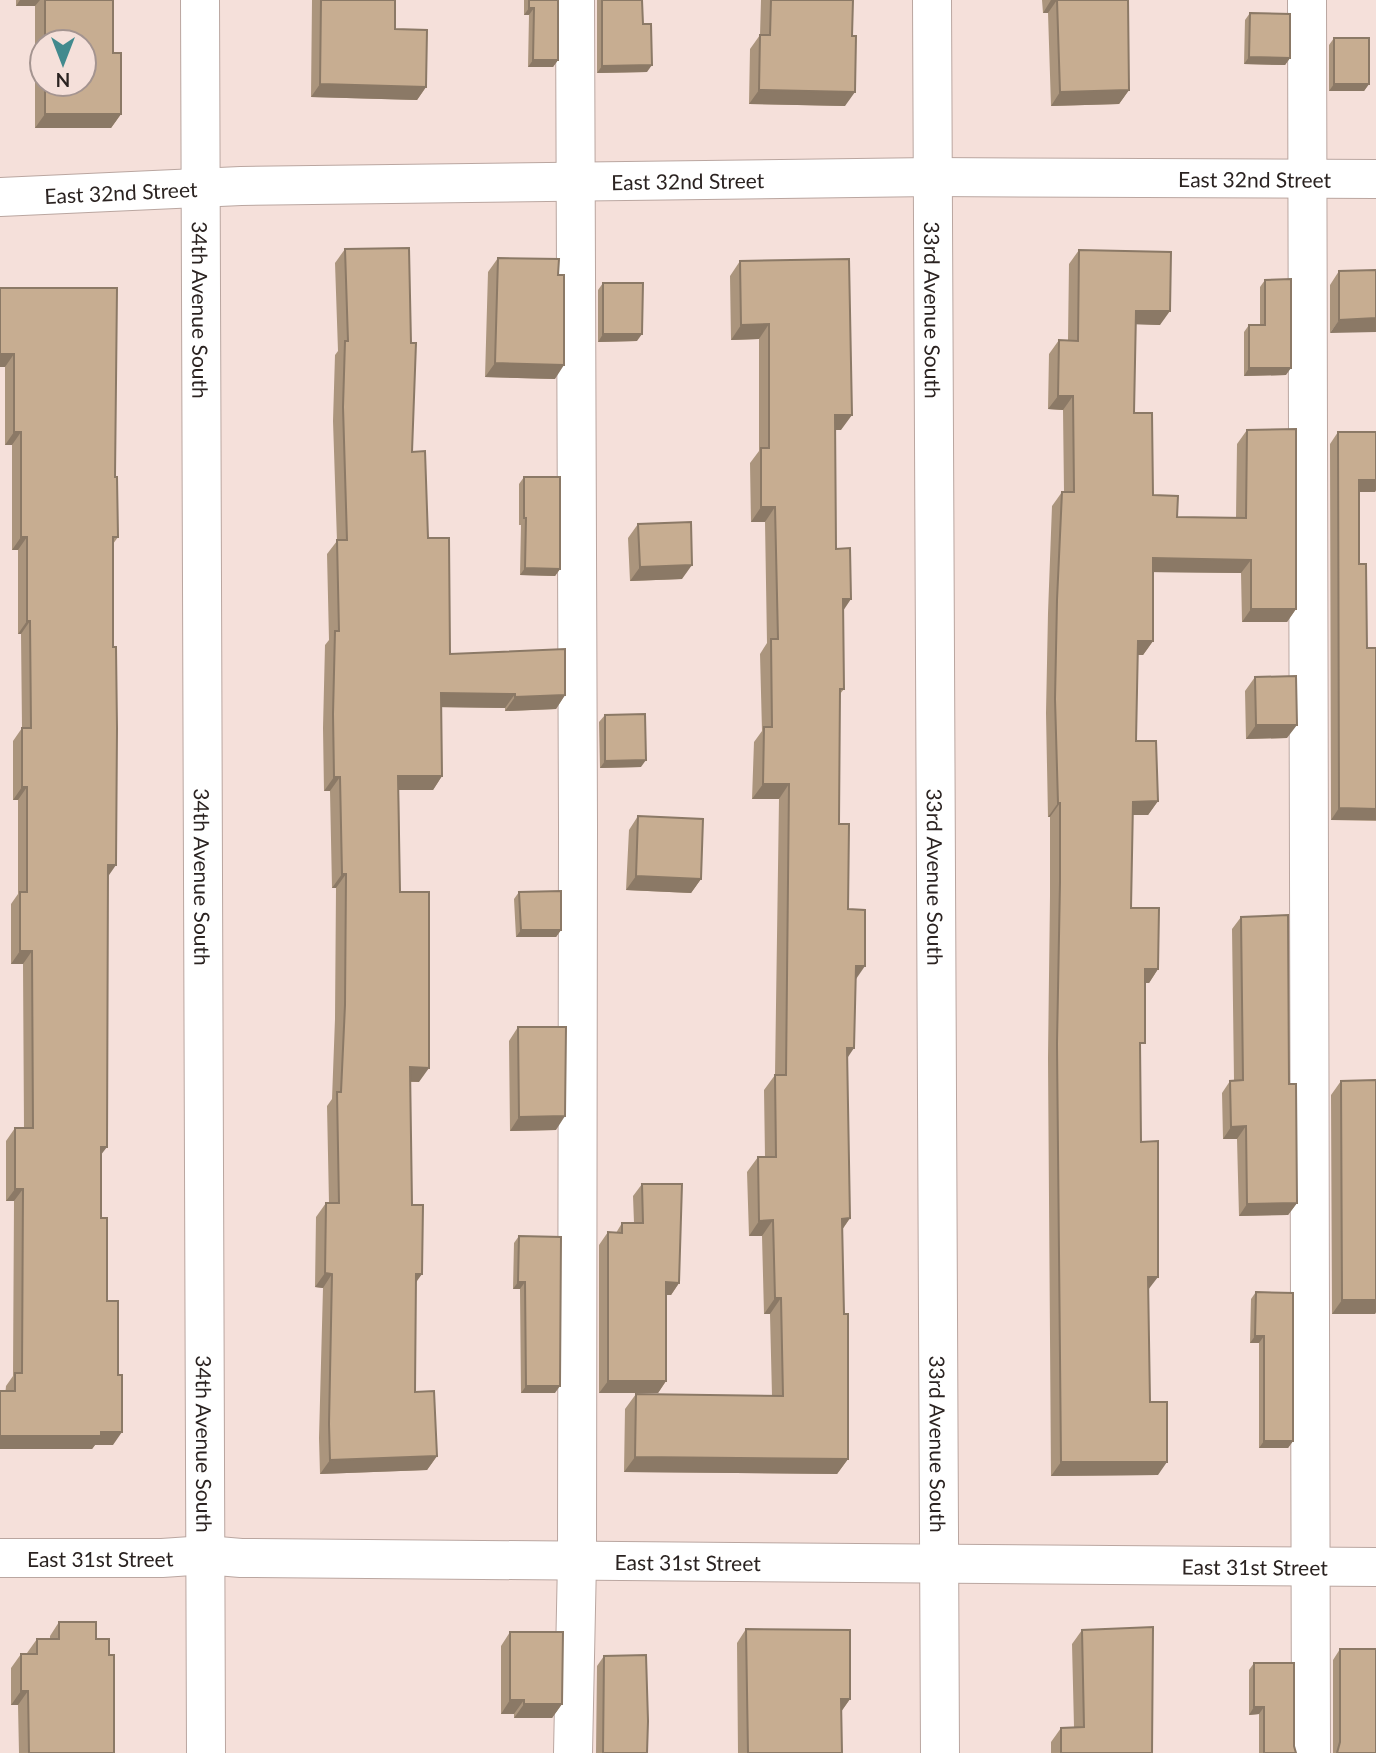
<svg xmlns="http://www.w3.org/2000/svg" width="1376" height="1753" viewBox="0 0 1376 1753" font-family="Lato,sans-serif">
<rect width="100%" height="100%" fill="#f5e0da"/>
<g fill="none" stroke-linecap="round" stroke-linejoin="round">
<g stroke="#baa6a0" stroke-width="40">
<g id="minor">
<path id="s1" d="M200,0L206,1753"/>
<path id="s2" d="M932,0L940,1753"/>
<path d="M1307,0L1311,1753"/>
<path id="s3" d="M0,197L241,186L932,177L1376,179"/>
<path id="s4" d="M0,1558H162L206,1555L241,1558L1376,1567"/>
<path d="M573,1753L577,1561L578,827L575,0"/>
</g>
</g>
<use href="#minor" stroke="#fff" stroke-width="38"/>
</g>
<path fill="#ab957d" fill-rule="evenodd" d="M16,0H113V53L121,114L111,128H35V6H16ZM42,42H84V84H42Z
M312,0H395V29L426,87L417,100L311,97Z
M524,0H558V60L553,67H528L529,15H524Z
M597,0H642L643,24L647,72L597,73Z
M761,0H853L845,106L749,104L750,49L760,35Z
M1042,0H1128L1129,90L1119,104L1051,106L1048,13H1043Z
M1250,13L1290,58L1285,65L1244,64L1245,20Z
M1334,38L1369,84L1364,91H1329V45Z
M345,249L412,452L450,654L565,695L556,709L505,711V708L441,707L442,776L433,790H399L400,892L419,1082H410L412,1205L416,1282L415,1392L437,1456L427,1470L320,1474L319,1438L323,1288L315,1287L316,1217L326,1203H329L327,1106L332,1099L335,1019L336,888H332L330,791H324L323,728L325,645L329,640L327,554L337,541L333,421L335,355L338,351L335,263Z
M1079,250L1160,325L1136,324L1134,413L1153,495L1177,517L1236,518L1237,444L1247,430L1296,609L1287,622H1242L1241,573L1153,572V641L1143,655H1138L1136,741L1158,801L1148,815H1133L1131,908L1158,969L1149,983H1145L1140,1050L1141,1142L1148,1290L1150,1402L1158,1475L1051,1476L1048,1058L1050,896V817H1048L1046,713L1048,613L1052,506L1062,492H1064L1063,410L1048,409L1049,354L1059,340H1068L1069,264Z
M498,258L555,379L485,377L488,272Z
M740,261L841,430H835L836,549L843,611L844,689L840,694L839,824L856,979L847,1059L850,1218L842,1230L848,1459L837,1474L624,1472L625,1409L636,1394L772,1396L770,1314H764L762,1236H749L747,1172L758,1157H765L764,1090L775,1075L779,799H752L754,742L762,731L760,654L767,643L765,522H751L750,463L759,451V339L731,340L730,276Z
M1376,270L1330,333V285L1339,271Z
M1265,280L1286,375L1244,376V332L1249,325H1260V287Z
M603,283L637,341L598,342V290Z
M0,288L115,477L118,537L113,544L108,876L101,1156V1218L107,1301L113,1445H95L92,1449H0L6,1386L13,1376L14,1201H6V1141L15,1128H24L23,964H11V904L18,894V800H13V741L22,728L21,634H18V550H12V445H5V367H0Z
M1338,432H1376V490L1375,492H1359V564L1367,648H1376V821L1331,820L1330,444Z
M524,477L560,569L555,576L520,575L521,525H519V484Z
M638,524L682,579L630,581L628,538Z
M1255,677L1287,738L1246,739L1245,691Z
M605,715L641,767L600,768L599,722Z
M638,816L701,879L691,893L626,890L629,830Z
M519,892L561,930L556,937H516L514,899Z
M1241,917L1289,1084L1297,1203L1288,1215L1239,1216L1237,1139H1223L1222,1093L1230,1081L1234,1080L1232,929Z
M518,1027L556,1130L510,1131L509,1041Z
M1376,1080V1312L1375,1314H1332L1331,1095L1341,1081Z
M642,1184L679,1283L671,1295H666V1381L658,1393H599V1245L608,1232L616,1233L622,1223H634L633,1196Z
M519,1236L555,1393H521L520,1289H513L514,1243Z
M1256,1292L1293,1441L1288,1448H1259V1343H1250L1251,1299Z
M59,1622L96,1639L109,1655L114,1753H19L18,1705H11V1668L21,1654H27V1653L37,1639H50V1636Z
M746,1629L850,1699L841,1712L842,1753H738L737,1643Z
M1082,1630L1152,1753H1051V1742L1061,1728L1074,1727L1072,1644Z
M510,1632L562,1704L552,1718H514V1714H501V1646Z
M1340,1649L1376,1753H1333V1660Z
M604,1656L647,1753H596L597,1666Z
M1254,1663L1294,1746L1296,1753H1259V1714L1249,1715V1670Z"/>
<path fill="#8b7966" d="M20,0H40L35,6H16Z
M1051,0H1057L1048,13H1043Z
M529,8H534L529,15H524Z
M1249,57L1290,58L1285,65L1244,64Z
M533,60H558L553,67H528Z
M652,65L647,72L597,73L602,66Z
M320,84L426,87L417,100L311,97Z
M1334,84H1369L1364,91H1329Z
M759,90L855,92L845,106L749,104Z
M1129,90L1119,104L1051,106L1060,92Z
M45,114H121L111,128H35Z
M1136,311H1170L1160,325L1127,324Z
M1376,318V332L1330,333L1339,320Z
M769,324L759,339L731,340L741,325Z
M603,334H642L637,341L598,342Z
M0,354H14L5,367H0Z
M495,363L564,365L555,379L485,377Z
M1249,368H1291L1286,375L1244,376Z
M1058,396H1073L1063,410L1048,409Z
M835,415H852L841,430H824Z
M14,432H21L12,445H5Z
M1359,480H1376V490L1375,492H1351Z
M761,507H775L765,522H751Z
M21,537H27L18,550H12Z
M1153,558L1251,560L1241,573L1144,572Z
M692,565L682,579L630,581L640,567Z
M525,568L560,569L555,576L520,575Z
M843,599H851L841,614Z
M1251,609H1296L1287,622H1242Z
M27,621H30L21,634H18Z
M1138,641H1153L1143,655H1128Z
M441,693L515,694L505,708L431,707Z
M565,695L556,709L505,711L515,697Z
M1256,725H1297L1287,738L1246,739Z
M646,760L641,767L600,768L605,761Z
M398,776H442L433,790H389Z
M334,777H340L330,791H324Z
M763,784H789L779,799H752Z
M22,787H27L18,800H13Z
M1158,801L1148,815H1124L1133,802Z
M1058,803H1060L1050,817H1048Z
M1339,808L1376,809V820H1331Z
M108,865H116L107,878Z
M342,874H346L336,888H332Z
M636,876L701,879L691,893L626,890Z
M521,930H561L556,937H516Z
M20,951H32L23,964H11Z
M856,966H865L854,982Z
M1145,969H1158L1149,983H1135Z
M847,1048H854L844,1063Z
M410,1067L429,1068L419,1082L400,1081Z
M565,1116L556,1130L510,1131L519,1117Z
M1246,1126L1237,1139H1223L1231,1127Z
M101,1147H107L97,1160Z
M15,1189H23L14,1201H6Z
M1297,1203L1288,1215L1239,1216L1247,1204Z
M850,1218L839,1234L842,1219Z
M773,1220L762,1236H749L759,1221Z
M325,1273L332,1274L323,1288L315,1287Z
M416,1274H422L412,1288Z
M1148,1277H1158L1148,1290Z
M518,1282H525L520,1289H513Z
M666,1282L679,1283L671,1295H658Z
M775,1298H781L770,1314H764Z
M1342,1300H1376V1312L1375,1314H1332Z
M1255,1336H1264L1259,1343H1250Z
M608,1381H666L658,1393H599Z
M526,1386H560L555,1393H521Z
M101,1432H122L113,1445H95L92,1449H0V1436Z
M1264,1441H1293L1288,1448H1259Z
M437,1456L427,1470L320,1474L330,1460Z
M635,1457L848,1459L837,1474L624,1472Z
M1061,1462H1167L1158,1475L1051,1476Z
M21,1691H28L18,1705H11Z
M841,1699H850L840,1713Z
M510,1700H524L514,1714H501Z
M524,1704H562L552,1718H514Z
M1254,1707H1264L1259,1714L1249,1715Z"/>
<path fill="#c7ad91" stroke="#8b7966" stroke-width="2" d="M45,0H113V53H121V114H45V84H84V42H45Z
M321,0H395V29L427,30L426,87L320,84Z
M529,0H558V60H533L534,8H529Z
M602,0H642L643,24H651L652,65L602,66Z
M771,0H853L852,36H856L855,92L759,90L760,35H770Z
M1057,0H1128L1129,90L1060,92Z
M1250,13L1290,14V58L1249,57Z
M1334,38H1369V84H1334Z
M409,248L411,343H416L412,452L425,451L428,538H449L450,654L565,649V695L515,697V694L441,693L442,776H398L400,892H429V1068L410,1067L412,1205H423L422,1274H416L415,1392L434,1391L437,1456L330,1460L329,1424L332,1274L325,1273L326,1203H339L337,1092H341L345,1005L346,874H342L340,777H334L333,714L335,631H339L337,540H347L343,407L345,341H348L345,249Z
M1079,250L1171,252L1170,311H1136L1134,413H1152L1153,495L1178,496L1177,517L1246,518L1247,430L1296,429V609H1251V560L1153,558V641H1138L1136,741H1156L1158,801L1133,802L1131,908H1159L1158,969H1145V1043H1140L1141,1142L1158,1141V1277H1148L1150,1402H1167V1462H1061L1057,1044L1060,882V803H1058L1055,699L1057,600L1062,492H1074L1073,396H1058L1059,340L1078,341Z
M498,258L559,259L558,275H564V365L495,363Z
M849,259L852,415H835L836,549L850,548L851,599H843L844,689H840L839,824H849L848,909L865,910V966H856L854,1048H847L850,1218L842,1219L844,1314H848V1459L635,1457L636,1394L783,1396L781,1298H775L773,1220L759,1221L758,1157H776L775,1075H786L789,784H763L764,727H772L771,639H778L775,507H761V448H769V324L741,325L740,261Z
M1376,270V318L1339,320V271Z
M1291,279V368H1249V325H1265V280Z
M603,283H643L642,334H603Z
M0,288H117L115,477H117L118,537H113V647H116L117,728L116,865H108L107,1147H101V1218H107V1301H118V1375H122V1432H101V1436H0V1391H15V1373H22L23,1189H15V1128H33L32,951H20V892H27V787H22V728H31L30,621H27V537H21V432H14V354H0Z
M1338,432H1376V480H1359V564H1366L1367,648H1376V809L1339,808Z
M524,477H560V569L525,568L526,518H524Z
M691,522L692,565L640,567L638,524Z
M1296,676L1297,725H1256L1255,677Z
M645,714L646,760L605,761V715Z
M638,816L703,819L701,879L636,876Z
M561,891V930H521L519,892Z
M1288,915L1289,1084H1296L1297,1203L1247,1204L1246,1126L1231,1127L1230,1081L1243,1080L1241,917Z
M518,1027H566L565,1116L519,1117Z
M1376,1080V1300H1342L1341,1081Z
M642,1184H682L679,1283L666,1282V1381H608V1232L622,1233V1223H643Z
M519,1236L561,1237L560,1386H526L525,1282H518Z
M1256,1292L1293,1293V1441H1264V1336H1255Z
M59,1622H96V1639H109V1655H114V1753H29L28,1691H21V1654H37V1639H59Z
M1153,1627L1152,1753H1061V1728L1084,1727L1082,1630Z
M746,1629L850,1630V1699H841L842,1753H748Z
M510,1632H563L562,1704H524V1700H510Z
M1340,1649H1376V1753H1337L1340,1742Z
M646,1655L648,1721L647,1753H603L604,1656Z
M1254,1663H1294V1746L1296,1753H1264V1707H1254Z"/>
<g text-anchor="middle" dominant-baseline="central" stroke-width="5" stroke-linejoin="round" paint-order="stroke">
<g font-size="21" fill="#2b2321" stroke="#f5e0da">
<text stroke="none"><textPath href="#s3" startOffset="1255">East 32nd Street</textPath></text>
<text stroke="none"><textPath href="#s3" startOffset="688">East 32nd Street</textPath></text>
<text stroke="none"><textPath href="#s3" startOffset="121">East 32nd Street</textPath></text>
<text stroke="none"><textPath href="#s1" startOffset="310">34th Avenue South</textPath></text>
<text stroke="none"><textPath href="#s2" startOffset="310">33rd Avenue South</textPath></text>
<text stroke="none"><textPath href="#s1" startOffset="877">34th Avenue South</textPath></text>
<text stroke="none"><textPath href="#s2" startOffset="877">33rd Avenue South</textPath></text>
<text stroke="none"><textPath href="#s1" startOffset="1444">34th Avenue South</textPath></text>
<text stroke="none"><textPath href="#s2" startOffset="1444">33rd Avenue South</textPath></text>
<text stroke="none"><textPath href="#s4" startOffset="100">East 31st Street</textPath></text>
<text stroke="none"><textPath href="#s4" startOffset="688">East 31st Street</textPath></text>
<text stroke="none"><textPath href="#s4" startOffset="1255">East 31st Street</textPath></text>
</g>
</g>
<g transform="translate(63 63) rotate(180)"><circle r="33" fill="#f5e0da" stroke="#a49490" stroke-width="2"/>
<path d="M0-5L12 26L0 18L-12 26Z" fill="#428a8e"/>
<text y="-10" font-size="19" font-weight="bold" text-anchor="middle" fill="#2b2321">N</text>
</g>
</svg>
